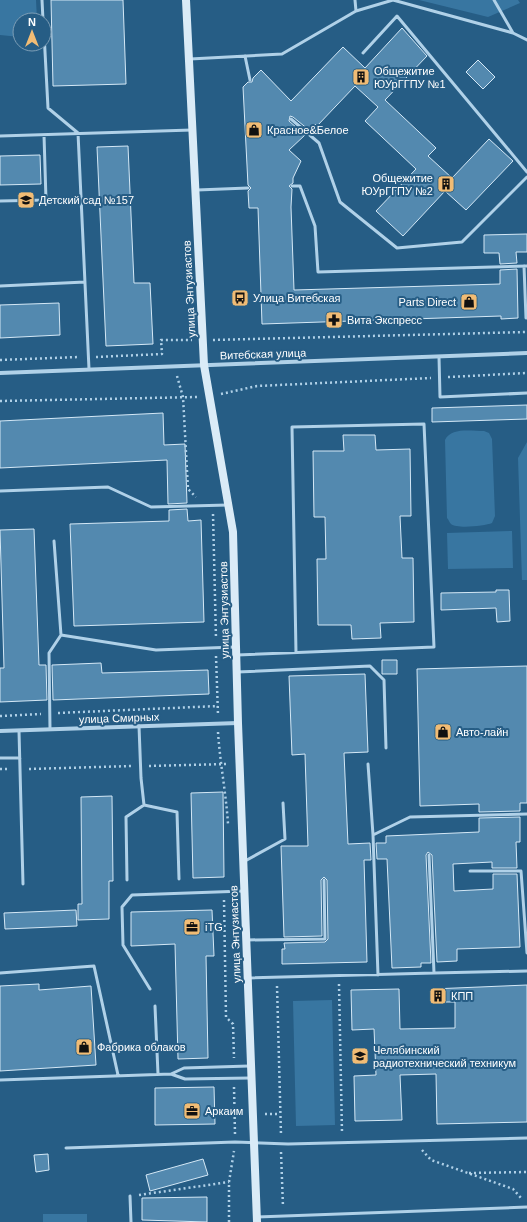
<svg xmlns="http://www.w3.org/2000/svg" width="527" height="1222" viewBox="0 0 527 1222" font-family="Helvetica,sans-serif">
<rect width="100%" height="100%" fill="#265d85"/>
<path fill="#3876a1" d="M0,0H36L37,20H20V37L0,35Z
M419,0H518L520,3L488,17Z
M484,431L489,433L492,439L495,516L492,523C485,526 457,529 451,524C449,522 449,520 447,518L445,440C451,427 471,431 484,431Z
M527,442V580H522L518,458Z
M512,531L513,568L448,569L447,533Z
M332,1000L335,1125L296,1126L293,1001Z
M43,1214H87V1222H43Z"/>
<path fill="#5389af" stroke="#d4e8f6" d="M51,0H123L126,84L53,86Z
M402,28L427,56L385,100L436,148L428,156L452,178L489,139L513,161L466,210L445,191L403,236L376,211L416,169L365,121L378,107L355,86L317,126L315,124L309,130L293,117L290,116L289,121L305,135L289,150L301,161L293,178V183L289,186L292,189L291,207L294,290L500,284V270L517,269L518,318L501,319V316L262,324L258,208H249L248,191L251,188L248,185L243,87L248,82H252L253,78L261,70L291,101L343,47L365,68Z
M478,60L495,77L483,89L466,72Z
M128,146L134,283H150L153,344L106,346L97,147Z
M40,155L41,184L0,185V156Z
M527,234V252H516L517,263L500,264L499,253H484V235Z
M59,303L60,335L0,338V305Z
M527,405V419L432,422V408Z
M163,413L164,445L185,444L187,503L168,504L167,460L0,468V421Z
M343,435H375L376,450L410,449L411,516H400L402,558H413L414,622L380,623L381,638L352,639L351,625H318L317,559H326L325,517H314L313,451H344Z
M187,509L188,521L201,520L204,622L74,626L70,524L169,521V510Z
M34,529L39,665H46L47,700L0,702V668H4L0,530Z
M496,590H509L510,621L497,622L496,608L441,610V593L496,592Z
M382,660H397V674H382Z
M101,663L102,673L208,670L209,694L53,700L52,665Z
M527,666V803H520V811L479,812V804L420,806L417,669Z
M365,674L368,752L344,753L348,844L370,843L371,860H364L367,962L282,964V949H285L284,943L325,942L328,939L327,880L324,877L321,880L322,936L284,937L281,846H308L305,754L292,755L289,676Z
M223,792L224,877L193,878L191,793Z
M112,796L113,881H109V919L78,920V904H82L81,797Z
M520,817V842H516L517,868H492V862L453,864L454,891L493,889V874H517L520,947L457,949V961L437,962L432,855L428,852L426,855L431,963H421V967L392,968L387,859H377L376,843H386V836L479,832V818Z
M76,910L77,926L5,929L4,913Z
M212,910L214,956H206L208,1058L178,1059L175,944L131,946V912Z
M39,984V990L91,986L96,1065L0,1071V986Z
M527,985V1122L437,1124L436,1074L400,1075L402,1120L355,1121L354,1076L376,1075L374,1029L352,1030L351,990L399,989L400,1029L455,1028V1002H433L432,989Z
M214,1087L215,1124L155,1125V1088Z
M48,1154L49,1170L36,1172L34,1155Z
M203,1159L208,1175L150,1191L146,1175Z
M207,1197V1222L142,1220V1198Z"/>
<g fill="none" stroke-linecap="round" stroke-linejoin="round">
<path stroke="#b0d1e8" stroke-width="2.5" stroke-dasharray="2 3" stroke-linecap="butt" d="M213,340L527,332
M96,357L162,354L161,340H192
M0,360L79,357
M177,376L183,397L188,489L196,497
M448,377L527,373
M221,394L257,386L431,378
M0,401L198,397
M213,514L216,639
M216,656L218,715
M58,713L218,706
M0,716L41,714
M218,732C220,763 226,793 228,824
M149,766L228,764
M0,769H10
M29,769L132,766
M224,900L226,1017L233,1024L234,1058
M339,984L342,1133
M277,986L281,1135
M234,1087L235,1134
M265,1114H280
M422,1150L431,1160L513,1189L521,1198
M281,1152L283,1207
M469,1173L527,1172
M139,1195L229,1182
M229,1222V1182L234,1151"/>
<path stroke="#b0d1e8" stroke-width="3" d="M42,0L43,20
M355,0L356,11
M494,0L513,33
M44,33L48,108L78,133L89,369
M363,53L397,16L527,172
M245,56L250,80
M190,59L282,54L356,11L393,0L513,33L527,40
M291,119L319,143L340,202L397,248L462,242L527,177
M0,136L192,130
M292,186H300L315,226L318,272L527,266
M197,190L248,188
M0,201L46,200L44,135
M524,266L526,318
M0,286L85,282
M439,357L440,397L527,393
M0,491L108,487L151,507L228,505
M54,541L61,635L156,650L235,647
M237,655L434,647L424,424L292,427L296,653
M237,672L370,666L384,680L386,748
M139,726L141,778L144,805
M50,729L49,653L61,635
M19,731L23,884
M0,758H20
M368,764L373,835
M245,861L285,839L283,803
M470,871H521L527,953
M127,880L126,817L144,805L177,812L179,879
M246,940L325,939L324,880
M0,973L94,966L118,1075
M434,973L527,971
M378,975L373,835L410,817L527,814
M248,978L434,973L429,855
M150,989L123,945L122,907L132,895L244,891
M155,1006L158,1074
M249,1066L184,1068L171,1074L185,1079L250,1078
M0,1080L171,1074
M66,1148L235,1142L288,1144L527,1138
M130,1196L131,1222
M257,1217L527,1207"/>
<path stroke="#b0d1e8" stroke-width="4" d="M0,373L527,353
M0,731L238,723"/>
<path stroke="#daebf7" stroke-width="8" d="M186,0L204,365L233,532L238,723L257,1222"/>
</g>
<defs>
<g id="building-square" transform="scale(0.9)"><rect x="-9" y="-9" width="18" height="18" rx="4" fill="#f1bc75" stroke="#265d85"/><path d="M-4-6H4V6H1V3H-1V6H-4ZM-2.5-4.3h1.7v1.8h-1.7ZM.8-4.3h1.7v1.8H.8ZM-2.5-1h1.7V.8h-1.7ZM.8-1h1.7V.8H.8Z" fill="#111"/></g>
<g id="shop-square" transform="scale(0.9)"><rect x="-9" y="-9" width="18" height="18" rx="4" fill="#f1bc75" stroke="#265d85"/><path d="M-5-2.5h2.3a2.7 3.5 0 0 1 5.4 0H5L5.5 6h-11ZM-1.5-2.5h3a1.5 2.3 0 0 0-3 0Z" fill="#111"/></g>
<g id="school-square" transform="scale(0.9)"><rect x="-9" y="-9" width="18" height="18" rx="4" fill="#f1bc75" stroke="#265d85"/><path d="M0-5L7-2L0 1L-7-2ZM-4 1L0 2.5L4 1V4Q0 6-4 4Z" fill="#111"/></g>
<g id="bus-square" transform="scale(0.9)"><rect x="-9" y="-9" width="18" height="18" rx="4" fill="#f1bc75" stroke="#265d85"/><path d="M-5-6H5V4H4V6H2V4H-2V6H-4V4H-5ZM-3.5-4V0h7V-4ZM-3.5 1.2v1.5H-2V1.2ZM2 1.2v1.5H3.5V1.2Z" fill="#111"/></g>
<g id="pharmacy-square" transform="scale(0.9)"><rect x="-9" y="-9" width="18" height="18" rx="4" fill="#f1bc75" stroke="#265d85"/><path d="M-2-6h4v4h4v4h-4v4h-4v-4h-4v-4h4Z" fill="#111"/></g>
<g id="office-square" transform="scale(0.9)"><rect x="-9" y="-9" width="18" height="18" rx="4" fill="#f1bc75" stroke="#265d85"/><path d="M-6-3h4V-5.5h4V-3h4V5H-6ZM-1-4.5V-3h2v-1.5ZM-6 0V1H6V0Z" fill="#111"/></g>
<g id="university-square" transform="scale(0.9)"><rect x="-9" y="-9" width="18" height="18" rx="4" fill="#f1bc75" stroke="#265d85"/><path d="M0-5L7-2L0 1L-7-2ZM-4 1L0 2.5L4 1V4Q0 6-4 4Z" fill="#111"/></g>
</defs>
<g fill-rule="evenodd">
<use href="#building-square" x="361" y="77"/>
<use href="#shop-square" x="254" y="130"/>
<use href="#building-square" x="446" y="184"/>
<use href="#school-square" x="26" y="200"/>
<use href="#bus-square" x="240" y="298"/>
<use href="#shop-square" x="469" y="302"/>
<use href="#pharmacy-square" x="334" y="320"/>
<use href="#shop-square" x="443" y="732"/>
<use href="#office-square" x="192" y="927"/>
<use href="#building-square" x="438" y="996"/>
<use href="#shop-square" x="84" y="1047"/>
<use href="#university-square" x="360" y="1056"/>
<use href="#office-square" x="192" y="1111"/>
</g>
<g text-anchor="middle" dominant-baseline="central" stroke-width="4" stroke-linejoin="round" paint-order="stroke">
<g font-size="11" fill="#fff" stroke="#265d85" text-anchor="start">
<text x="374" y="71">Общежитие<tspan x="374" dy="13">ЮУрГГПУ №1</tspan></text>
<text x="267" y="130">Красное&amp;Белое</text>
<text x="433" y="178" text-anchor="end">Общежитие<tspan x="433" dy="13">ЮУрГГПУ №2</tspan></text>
<text x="39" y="200">Детский сад №157</text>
<text x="253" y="298">Улица Витебская</text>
<text x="456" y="302" text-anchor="end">Parts Direct</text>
<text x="347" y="320">Вита Экспресс</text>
<text x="456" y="732">Авто-лайн</text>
<text x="205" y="927">iTG</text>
<text x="451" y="996">КПП</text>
<text x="97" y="1047">Фабрика облаков</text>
<text x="373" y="1050">Челябинский<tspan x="373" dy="13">радиотехнический техникум</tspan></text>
<text x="205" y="1111">Аркаим</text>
</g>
<g font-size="11" fill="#fff" stroke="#265d85">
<text transform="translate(189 289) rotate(-93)">улица Энтузиастов</text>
<text transform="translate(263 354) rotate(-2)">Витебская улица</text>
<text transform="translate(224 610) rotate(-91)">улица Энтузиастов</text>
<text transform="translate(119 718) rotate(-2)">улица Смирных</text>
<text transform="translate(235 934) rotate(-92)">улица Энтузиастов</text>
</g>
</g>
<g transform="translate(32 32)"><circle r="19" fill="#265d85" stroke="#7d9eb6"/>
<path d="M0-3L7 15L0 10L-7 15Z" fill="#f1bc75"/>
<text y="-6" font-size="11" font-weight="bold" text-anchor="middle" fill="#ffffff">N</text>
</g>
</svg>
